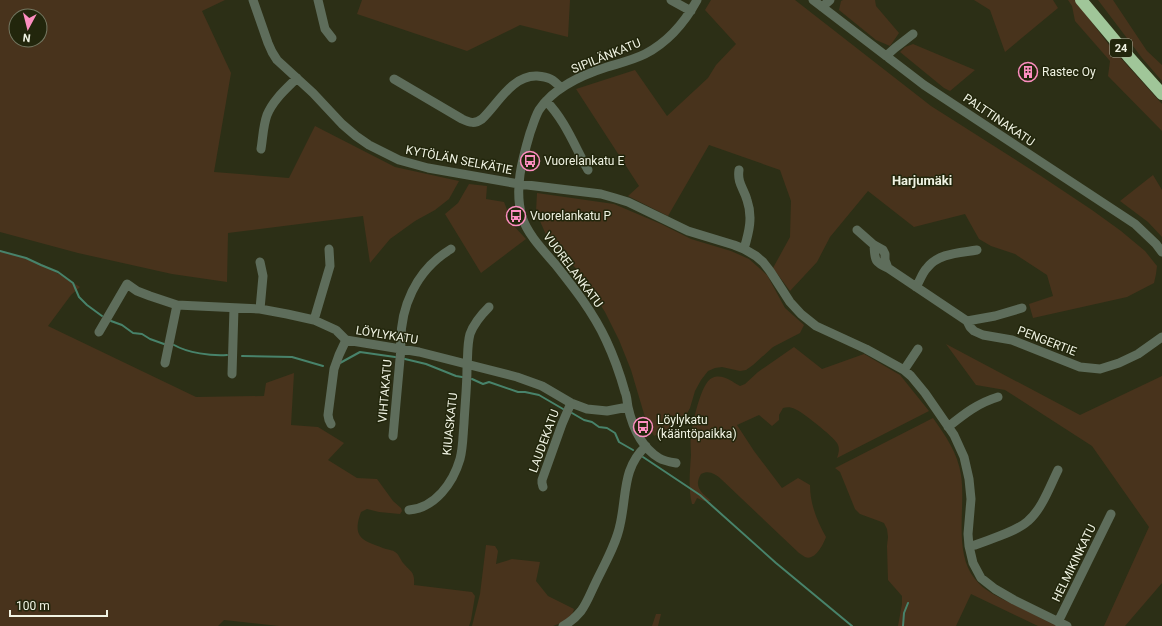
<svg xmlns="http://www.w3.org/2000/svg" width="1162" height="626" viewBox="0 0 1162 626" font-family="Roboto,sans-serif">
<rect width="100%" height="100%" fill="#2c2f16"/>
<path fill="#48331c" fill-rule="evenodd" d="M0,0H225L202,11L231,73L214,172L289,178L315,126L395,167L459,181L449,199L435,210L415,221L390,239L370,263L363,216L228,233L227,282L172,274L78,253L0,232ZM16,16H40V40H16Z
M362,0H570L568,37L520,25L467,51L357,14Z
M711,0H795L931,106L1041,176L1092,210L1121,231L1145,251L1157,266L1156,274L1154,283L1127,297L1033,318L1029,304L1053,296L1047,275L1015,254L991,246L979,239L965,214L914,227L868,191L830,237L817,262L790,291L773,268L790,237L791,201L780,170L709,145L668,216L628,196L639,186L576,89L635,70L667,116L708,78L716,65L736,44L705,10Z
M843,0H875L876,6L899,33L890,46L876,40L839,10L841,1Z
M974,0H1053L1058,8L1005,52L990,10Z
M1068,0H1075L1109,45L1162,104V131L1108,76L1110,61L1075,21L1072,6Z
M1098,0H1113L1147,51L1162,65V81L1142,58Z
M913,44L975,70L950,91L944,88L900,52L905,47Z
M1153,175L1162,190V237L1148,222L1120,201Z
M469,184L487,186L486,199L504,202L513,225L526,239L481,273L445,214L458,203Z
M537,193L614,204L661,224L691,239L731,251L749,259L767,275L785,308L804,325L800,333L773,347L753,365L746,370L740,371L722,367L715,368L708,371L701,380L695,391L690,408L685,417L677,424L654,436L647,424L631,370L619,340L605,312L580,273L547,237L536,212Z
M0,250L44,265L80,287L71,295L48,326L196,397L264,396L266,383L294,373L291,425L318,427L344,443L328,460L357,478L377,479L393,501L401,508L402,511L400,514L379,512L367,509L361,512C351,539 364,541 386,549C389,550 393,550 395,552C399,554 401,561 404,564C411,572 415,572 414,585L472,592L475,596L471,620L469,626H279L224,620L218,626H0Z
M946,344L1080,415L1162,376V583L1125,626H1104L1149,527L1092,446L1005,390L976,385Z
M794,347L822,369L864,354L900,375L929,411L837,458C839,452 840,448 837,443C834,437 801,411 795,409C791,407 787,407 783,408L779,415V420L772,426L759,415L737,425L754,451L782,488L798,478L810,485C810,504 817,521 826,537C823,545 815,561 805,557C803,556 801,554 799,553L721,479C715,474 709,470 701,474C693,487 702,493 711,501H704L697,498L694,504H692C688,488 690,471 691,455C691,449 690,443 691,437C692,425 701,382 712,378C722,373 731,381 740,386L745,384L758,372Z
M933,418C945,435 958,453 961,475C966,507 953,552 975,579C984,591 1000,598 1013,604C1028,611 1042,619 1057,626H1038L971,594L956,626H898L902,604V596L888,580L887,546L888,537L887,529L884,523L879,521L860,514L855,509L840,472L835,468Z
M486,545L495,546L498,551L496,564L512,559L540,562L536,581L548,596L574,609L572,615L566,621L553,626H472L480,594Z
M656,614H661L658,626H652Z"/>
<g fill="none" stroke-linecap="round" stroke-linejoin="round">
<path stroke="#48836b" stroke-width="2" d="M0,251L26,258L41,265L58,272L73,283L79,297L87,305L102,316
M111,321L122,325L133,333L142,334L150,339L164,344
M174,345C188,353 211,356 227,355
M242,356L292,357L323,366
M405,359L426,364L456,376L462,377
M340,363L360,352L395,357
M472,379L483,384L489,382L518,392H525L539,395L563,409
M572,413L584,420L592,422L599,427L607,428L615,433L619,442L633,450
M643,457L700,495L776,563L852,626
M903,626L904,613L908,603"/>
<path stroke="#5e6d5b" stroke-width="9" d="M253,0L268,43L272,52L277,60L313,93L342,124L356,136L369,145L399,160L428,168L519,184L601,194L615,198L628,202L688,231L734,245L744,249L756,256L763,262L770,271L790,302L801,314L816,326L866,349L904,370L911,376L925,393L954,435L964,457L969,479L971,499L968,534L969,546L973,563L981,578L995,589L1014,600L1067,626
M318,0L325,29L332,38
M671,0L691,11
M813,0L924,85L1135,224L1156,244L1162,252
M822,7L830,0
M886,56L895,48L913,34
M394,79L462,119C470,123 475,124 482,119C498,104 512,75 537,76C549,77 553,79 561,88
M546,101C565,120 575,147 588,170
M261,149C263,137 263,126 267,115C273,100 286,89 297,78
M739,170C737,183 744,189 747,200C753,217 749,232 744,249
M857,230L874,245L883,250L885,254V260L888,268
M874,245C875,260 874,262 888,268L967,321L970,327L974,331L983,335L1012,340L1080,367L1100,369L1119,363L1138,354L1162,337
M916,287C920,281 922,273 927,268C938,253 960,253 977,250
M260,309L263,276L260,262
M314,320L330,266L329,249
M967,321L995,316L1022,308
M99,332L127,284L137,291L150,296L177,305L260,309L287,314L314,320L336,330L346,340L419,352L517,377L542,386L571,403L587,409L607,411L628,407
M165,363L177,305
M904,370L918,349
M232,374L234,308
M331,424L329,420L328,415L334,369L339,355L346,340
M948,427C964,414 978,403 998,397
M393,436L401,348C399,308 416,270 451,249
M676,463C670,462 664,461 659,458C641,447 632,425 628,407C627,402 627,396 625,392C620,374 614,357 606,340C593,312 574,288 555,264C543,250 528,235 522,217C514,189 522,160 530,133C533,125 535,117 539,110C554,87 582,75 607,67C620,63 633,60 645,54C668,42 685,22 697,0
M543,487L542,483V480L562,424L571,403
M409,510C435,508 453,483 460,459C463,448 463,434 464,423C465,404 467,386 467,368C468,356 467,345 470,334C474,323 481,315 489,307
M969,546L975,545C990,539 1016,532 1028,521C1042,509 1050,486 1058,470
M1058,622L1111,514
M563,626C571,622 576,617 581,611C587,603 591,592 595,584C604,565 616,545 620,525C627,495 622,468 646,446"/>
<path stroke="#a0c699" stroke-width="12" d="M1081,0L1128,56L1162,94"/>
</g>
<defs>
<g id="building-ring" transform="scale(1)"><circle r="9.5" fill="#22260c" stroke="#fd8ec0" stroke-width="1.5"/><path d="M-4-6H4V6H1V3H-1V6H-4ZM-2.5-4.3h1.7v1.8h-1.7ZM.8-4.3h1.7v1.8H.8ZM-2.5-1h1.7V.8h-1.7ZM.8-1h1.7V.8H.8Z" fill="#fd8ec0"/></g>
<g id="bus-ring" transform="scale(1)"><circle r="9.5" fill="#22260c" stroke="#fd8ec0" stroke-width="1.5"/><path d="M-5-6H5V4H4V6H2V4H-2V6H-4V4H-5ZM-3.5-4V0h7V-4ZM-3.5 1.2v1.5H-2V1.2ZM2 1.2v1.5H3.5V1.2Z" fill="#fd8ec0"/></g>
</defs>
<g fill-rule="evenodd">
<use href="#building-ring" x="1028" y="72"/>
<use href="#bus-ring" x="530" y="161"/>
<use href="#bus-ring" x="516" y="216"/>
<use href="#bus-ring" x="643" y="427"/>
</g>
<g text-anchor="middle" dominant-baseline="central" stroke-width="3" stroke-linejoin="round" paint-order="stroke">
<rect fill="#22260c" stroke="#b2b6a2" stroke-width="1" x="1110" y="39" width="22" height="18" rx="3"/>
<g font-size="11" font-weight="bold" fill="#f0f3e3">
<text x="1121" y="48">24</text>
</g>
<g font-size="12" fill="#f0f3e3" stroke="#22260c">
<text transform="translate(606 56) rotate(-22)">SIPILÄNKATU</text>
<text transform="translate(999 120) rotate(34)">PALTTINAKATU</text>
<text transform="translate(459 160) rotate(11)">KYTÖLÄN SELKÄTIE</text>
<text transform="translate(573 270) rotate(53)">VUORELANKATU</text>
<text transform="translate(387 335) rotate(9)">LÖYLYKATU</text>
<text transform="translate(1047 341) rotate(21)">PENGERTIE</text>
<text transform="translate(385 391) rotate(-85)">VIHTAKATU</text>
<text transform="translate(450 424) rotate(-84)">KIUASKATU</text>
<text transform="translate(544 441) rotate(-70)">LAUDEKATU</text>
<text transform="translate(1074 563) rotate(-64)">HELMIKINKATU</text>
</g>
<g font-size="12" fill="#f0f3e3" stroke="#22260c" text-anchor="start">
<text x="1042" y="72">Rastec Oy</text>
<text x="544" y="161">Vuorelankatu E</text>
<text x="530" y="216">Vuorelankatu P</text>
<text x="657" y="420">Löylykatu<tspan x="657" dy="14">(kääntöpaikka)</tspan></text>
</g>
<g font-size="13" font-weight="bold" fill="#f0f3e3" stroke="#22260c">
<text x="922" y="180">Harjumäki</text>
</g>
</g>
<g transform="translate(28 28) rotate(187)"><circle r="19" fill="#22260c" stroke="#747862"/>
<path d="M0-3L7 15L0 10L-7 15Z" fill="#fd8ec0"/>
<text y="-6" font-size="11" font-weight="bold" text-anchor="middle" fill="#f0f3e3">N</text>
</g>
<path d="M10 610v6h97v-6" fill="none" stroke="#f0f3e3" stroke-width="2"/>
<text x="16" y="610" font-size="12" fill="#f0f3e3" stroke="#22260c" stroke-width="3" paint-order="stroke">100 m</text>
</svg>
